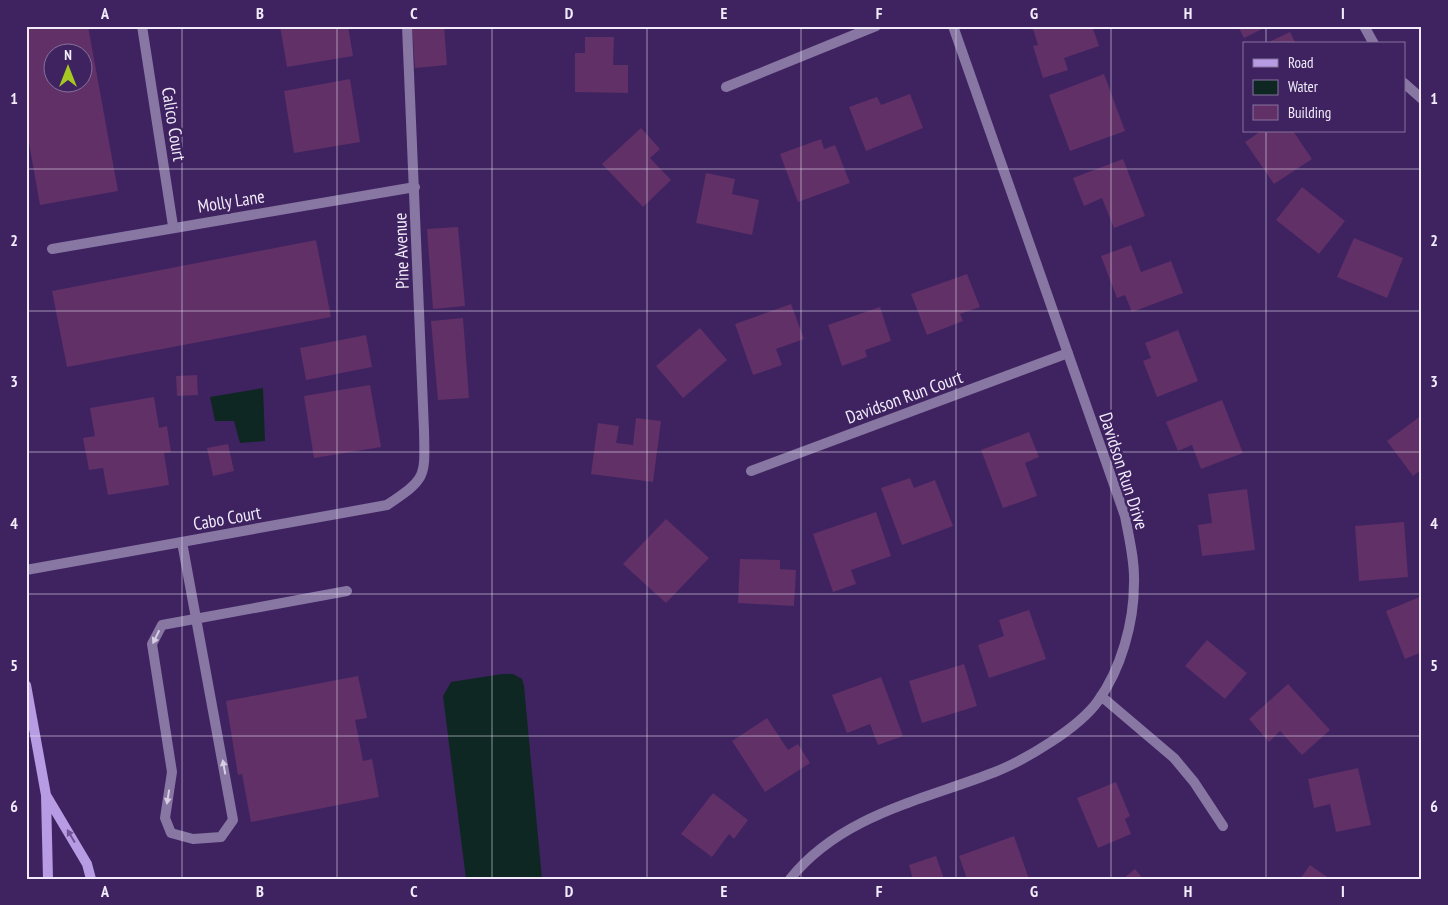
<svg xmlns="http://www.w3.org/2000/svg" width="1448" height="905" viewBox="0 0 1448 905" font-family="'PT Sans Narrow',sans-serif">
<rect width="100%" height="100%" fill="#3f2360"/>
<path fill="#0f2723" d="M263,388L265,441L240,443L234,421H215L210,397Z
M502,674H513L522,679L524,686L542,879H466L443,696L451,682Z"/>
<path fill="#603067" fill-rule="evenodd" d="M26,26H88L118,191L40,205L26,126ZM52,52H82V82H52Z
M280,26H348L353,56L287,67Z
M412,26H444L447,65L415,68Z
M1032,26H1092L1099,46L1064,58L1068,70L1043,78L1033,46L1038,45Z
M1238,26H1268L1244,38Z
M1290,32L1296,44H1265Z
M585,37H614L613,65H628V93L575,92V53H585Z
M1104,74L1125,131L1070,151L1049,95Z
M350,79L360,142L294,153L284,91Z
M910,94L923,128L866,151L849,107L877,97L881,105Z
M641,128L660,149L650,158L671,180L643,207L602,164Z
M1261,131H1293L1312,159L1274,184L1245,142Z
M821,139L824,149L835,145L850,183L798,202L780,154Z
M1123,159L1145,216L1114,228L1102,198L1084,206L1073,178Z
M706,173L735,179L732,194L759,200L752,235L696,223Z
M1302,187L1345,221L1319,254L1276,220Z
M458,227L465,306L433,309L427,229Z
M1354,238L1403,258L1387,298L1337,277Z
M316,240L331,317L67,367L52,291Z
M1131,245L1141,272L1171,261L1183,293L1132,312L1125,295L1117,298L1101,256Z
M967,274L980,307L960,314L963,321L927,335L911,294Z
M791,304L804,339L776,349L782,365L753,375L735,324Z
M880,307L891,341L865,350L867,357L842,366L828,325Z
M463,318L469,398L438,400L431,321Z
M700,328L727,360L683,398L656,366Z
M1178,330L1198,381L1157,397L1143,361L1151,358L1145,343Z
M366,335L372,367L306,380L300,348Z
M197,375L198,395L177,396L176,376Z
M370,385L381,447L314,458L304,396Z
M154,397L159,428L167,426L171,452L164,453L169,485L108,495L103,468L89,470L83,438L95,436L90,408Z
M1222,400L1243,453L1201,469L1192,445L1178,451L1166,422Z
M1422,415V469L1413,476L1387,441Z
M636,418L661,421L653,482L591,474L598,423L619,426L616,443L633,445Z
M1029,432L1039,457L1025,463L1037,496L1003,508L981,450Z
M228,444L234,471L213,476L207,448Z
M910,478L914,488L935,480L953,526L902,545L881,488Z
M1247,489L1255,550L1202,556L1198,525L1212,523L1208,494Z
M876,512L891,556L851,570L856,584L833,592L813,534Z
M666,519L709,558L666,603L623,564Z
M1404,522L1408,577L1359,581L1355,526Z
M740,559L780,560V569L796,570L794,606L738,603Z
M1422,596V652L1405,659L1386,611Z
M1029,610L1046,659L989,678L978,645L1004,636L999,620Z
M1207,640L1247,673L1225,699L1185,666Z
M964,664L977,706L922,723L909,681Z
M358,676L367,718L355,720L363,761L372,759L379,797L251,822L242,774L238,775L226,701Z
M881,677L903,736L878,745L870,724L847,733L832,695Z
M1288,684L1330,730L1302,755L1280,731L1269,742L1249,719Z
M767,718L788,750L798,744L810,763L765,792L732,741Z
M1358,768L1371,825L1336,832L1330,804L1314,808L1308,779Z
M1116,782L1130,816L1125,819L1131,834L1098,848L1077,798Z
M713,793L748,820L734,839L729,834L712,857L681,834Z
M1014,836L1029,879H967L959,856Z
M936,856L944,879H913L909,865Z
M1310,865L1330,879H1300Z
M1135,869L1143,879H1123Z"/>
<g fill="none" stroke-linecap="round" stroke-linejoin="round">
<path stroke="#8876a3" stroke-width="10" d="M182,542L233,820L221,837L193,839L171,833L165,818L172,772L152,644L162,625L347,591"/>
<path stroke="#8876a3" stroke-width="10" d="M142,26L173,226
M1364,26L1374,44
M1404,83L1422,99
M726,87L876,26
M52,249L415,187
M751,471L1068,353
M26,570L387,505C427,478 425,478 424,430L407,26
M1101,696L1174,758L1194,782L1223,826
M790,879C841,815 923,800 995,772C1025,760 1079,728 1098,701C1121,669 1134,623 1134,583C1135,561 1129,538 1125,516L953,26"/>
<path stroke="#b79be3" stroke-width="10" d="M26,685L46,795L48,879
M46,795L87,864L91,879"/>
</g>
<defs><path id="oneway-solid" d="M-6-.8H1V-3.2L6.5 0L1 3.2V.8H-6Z" transform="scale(1.25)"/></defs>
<g fill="#d7cee4">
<use href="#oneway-solid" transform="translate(156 637) rotate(116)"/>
<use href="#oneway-solid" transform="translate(224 767) rotate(-100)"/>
<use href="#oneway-solid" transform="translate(168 797) rotate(99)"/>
</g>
<use fill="#6f5394" href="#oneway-solid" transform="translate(71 836) rotate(-121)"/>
<path fill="none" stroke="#f1ebfa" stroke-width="1" stroke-opacity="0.55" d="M182,26V879M337,26V879M492,26V879M647,26V879M801,26V879M956,26V879M1111,26V879M1266,26V44M1266,131V879M26,169H1422M26,311H1422M26,452H1422M26,594H1422M26,736H1422"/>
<g text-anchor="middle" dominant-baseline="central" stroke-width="5" stroke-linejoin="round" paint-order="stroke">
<g font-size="18" fill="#f1ebfa" stroke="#3f2360">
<text transform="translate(174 124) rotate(81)">Calico Court</text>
<text transform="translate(231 201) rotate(-9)">Molly Lane</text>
<text transform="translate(401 251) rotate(-92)">Pine Avenue</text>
<text transform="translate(904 397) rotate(-20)">Davidson Run Court</text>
<text transform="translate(1124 471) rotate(72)">Davidson Run Drive</text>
<text transform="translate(227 518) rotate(-10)">Cabo Court</text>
</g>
</g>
<rect width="1448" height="905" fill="none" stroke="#3f2360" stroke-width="55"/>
<rect x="1243" y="42" width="162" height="90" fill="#3f2360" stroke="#86739e"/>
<rect x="1253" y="59" width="25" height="8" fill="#b79be3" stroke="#86739e"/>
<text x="1288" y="68" font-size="15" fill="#f1ebfa">Road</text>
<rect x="1253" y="80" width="25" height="15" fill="#0f2723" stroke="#86739e"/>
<text x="1288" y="92" font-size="15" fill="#f1ebfa">Water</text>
<rect x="1253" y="105" width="25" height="15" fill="#603067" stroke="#86739e"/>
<text x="1288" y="118" font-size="15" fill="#f1ebfa">Building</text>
<g transform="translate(68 68)"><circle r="24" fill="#3f2360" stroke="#86739e"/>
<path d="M0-4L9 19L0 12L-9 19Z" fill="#a5c823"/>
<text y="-8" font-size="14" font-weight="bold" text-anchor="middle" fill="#f1ebfa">N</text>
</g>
<rect x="28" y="28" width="1392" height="850" fill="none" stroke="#f1ebfa" stroke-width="2"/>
<g font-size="16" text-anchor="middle" font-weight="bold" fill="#f1ebfa">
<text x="105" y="19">A</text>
<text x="260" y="19">B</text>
<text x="414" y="19">C</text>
<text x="569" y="19">D</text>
<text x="724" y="19">E</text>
<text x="879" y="19">F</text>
<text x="1034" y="19">G</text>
<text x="1188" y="19">H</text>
<text x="1343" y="19">I</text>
<text x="14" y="104">1</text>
<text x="1434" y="104">1</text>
<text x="14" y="246">2</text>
<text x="1434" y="246">2</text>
<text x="14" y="387">3</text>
<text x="1434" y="387">3</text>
<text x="14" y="529">4</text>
<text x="1434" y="529">4</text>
<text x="14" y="671">5</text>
<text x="1434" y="671">5</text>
<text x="14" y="812">6</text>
<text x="1434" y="812">6</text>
<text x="105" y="897">A</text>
<text x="260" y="897">B</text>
<text x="414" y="897">C</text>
<text x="569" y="897">D</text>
<text x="724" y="897">E</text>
<text x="879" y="897">F</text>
<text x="1034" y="897">G</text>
<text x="1188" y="897">H</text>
<text x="1343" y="897">I</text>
</g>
</svg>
